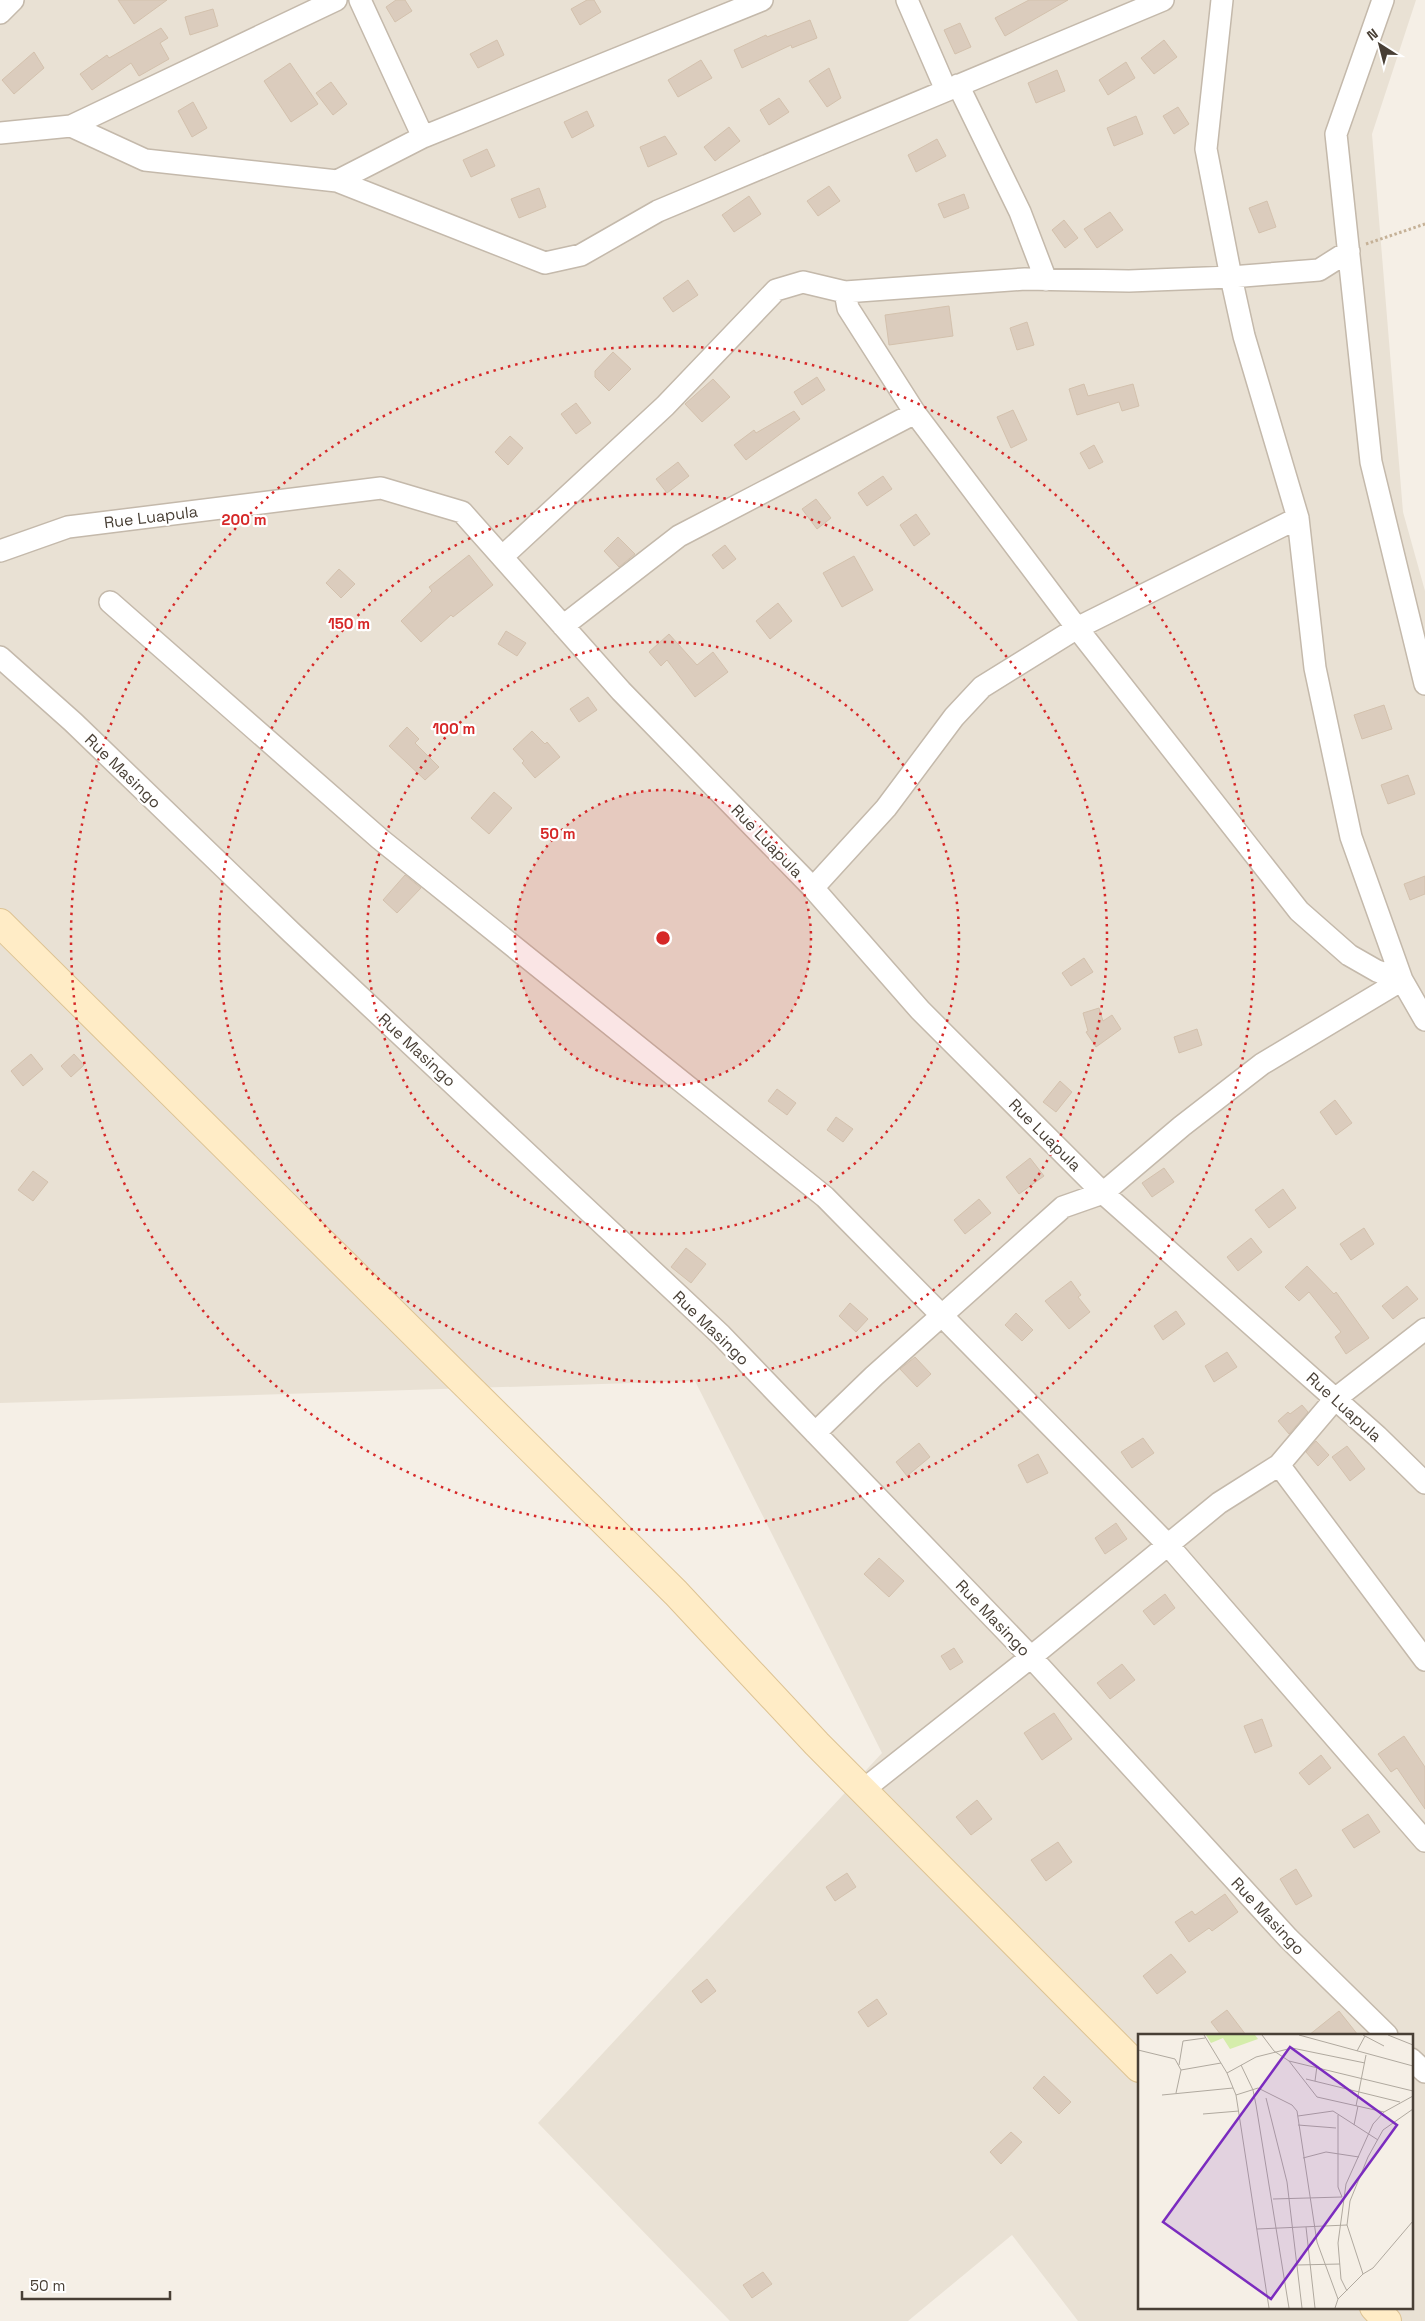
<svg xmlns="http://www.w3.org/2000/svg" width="1425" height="2321" viewBox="0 0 1425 2321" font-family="'Space Grotesk',sans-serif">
<rect width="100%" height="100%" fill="#f5efe6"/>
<path fill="#e9e1d4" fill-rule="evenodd" d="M0,0H1416L1372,134L1403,512L1425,591V2321H1078L1012,2235L908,2321H730L538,2123L882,1753L695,1381L0,1403ZM1139,2035H1411V2307H1139Z"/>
<path fill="#dbccbd" stroke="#d3c1ad" d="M118,0H167L134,24Z
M396,0H405L412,11L395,22L386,7Z
M587,0H594L601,12L580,25L571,9Z
M1029,0H1068L1005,36L995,18Z
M213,9L218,26L190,35L185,17Z
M810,20L817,38L792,48L791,45L742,68L734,50L766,35L767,37Z
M960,23L971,47L955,54L944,30Z
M161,28L168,38L160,43L169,59L139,76L131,63L92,90L80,74L107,55L109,58Z
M497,40L504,55L478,68L470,54Z
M1164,40L1177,57L1154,74L1141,58Z
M34,52L44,68L14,94L2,80Z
M701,60L712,78L678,97L668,80Z
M1126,62L1135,78L1108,95L1099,80Z
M290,63L318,104L291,122L264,81Z
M829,68L841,98L827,107L809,81Z
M1057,70L1065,91L1036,103L1028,83Z
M331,82L347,104L333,115L316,93Z
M779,98L789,112L769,125L760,110Z
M193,102L207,128L192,137L178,111Z
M1178,107L1189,124L1174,134L1163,116Z
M587,111L594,126L572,138L564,122Z
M1136,116L1143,134L1114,146L1107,128Z
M729,127L740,141L715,161L704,147Z
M665,136L677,154L648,167L640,147Z
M937,139L946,156L916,172L908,155Z
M487,149L495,166L471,177L463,160Z
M829,186L840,201L818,216L807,201Z
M539,188L546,207L519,218L511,199Z
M964,194L969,208L944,218L938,204Z
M749,196L761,214L734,232L722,215Z
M1267,201L1276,227L1259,233L1249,208Z
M1110,212L1123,230L1097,248L1084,229Z
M1064,220L1078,238L1065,248L1052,230Z
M688,280L698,295L673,312L663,298Z
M949,306L953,336L889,345L885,315Z
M1027,322L1034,345L1017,350L1010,328Z
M613,352L631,369L609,391L595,377V371Z
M817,377L825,390L802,405L794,392Z
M713,379L730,397L702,422L685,404Z
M1084,384L1088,396L1133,384L1139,406L1122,411L1119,402L1077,415L1069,389Z
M576,403L591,423L576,434L561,414Z
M1013,410L1027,440L1011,448L997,417Z
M794,411L800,419L746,460L734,445L754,430L756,433Z
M510,436L523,448L508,465L495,452Z
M1094,445L1103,462L1089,469L1080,453Z
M678,462L689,476L667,493L656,479Z
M883,476L892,489L867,506L858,493Z
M816,499L831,518L817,529L802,509Z
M916,514L930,534L914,546L900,525Z
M618,537L635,554L619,567L604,551Z
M725,545L736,559L723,569L712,555Z
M469,555L493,585L453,617L451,615L421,642L401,621L432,591L429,587Z
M854,556L873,590L842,607L823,573Z
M339,569L355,584L341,598L326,583Z
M778,603L792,621L770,639L756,621Z
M506,631L526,643L517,656L498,644Z
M669,634L697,665L713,652L728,672L695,697L667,660L661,666L649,652Z
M588,697L597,710L579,722L570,709Z
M1384,705L1392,729L1362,739L1354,715Z
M407,727L419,739L415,743L439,767L425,780L389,746Z
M532,731L545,744L547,742L560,757L535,778L522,763L524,761L513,749Z
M1408,775L1415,794L1388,804L1381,785Z
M494,792L512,808L489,834L471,818Z
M405,875L421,888L397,913L383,900Z
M1425,876V894L1410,900L1404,884Z
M1084,958L1093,972L1071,986L1062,973Z
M1099,1008L1103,1021L1112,1015L1121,1029L1096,1047L1086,1032L1088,1031L1083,1013Z
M1197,1029L1202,1045L1179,1053L1174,1037Z
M31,1054L43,1069L23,1086L11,1071Z
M74,1054L84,1065L71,1077L61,1066Z
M1060,1081L1072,1092L1056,1112L1043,1102Z
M777,1089L796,1103L787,1115L768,1101Z
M1335,1100L1352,1123L1336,1135L1320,1112Z
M836,1117L853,1129L843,1142L827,1130Z
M1030,1158L1044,1176L1019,1194L1006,1177Z
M1164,1168L1174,1182L1152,1197L1142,1183Z
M33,1171L48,1182L33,1201L18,1190Z
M1283,1189L1296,1208L1269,1228L1255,1210Z
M979,1199L991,1213L965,1234L954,1220Z
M1364,1228L1374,1244L1351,1260L1340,1244Z
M1251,1238L1262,1252L1238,1271L1227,1257Z
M686,1248L706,1264L691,1283L671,1267Z
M1307,1266L1334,1294L1336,1292L1369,1338L1346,1354L1335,1337L1341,1332L1309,1292L1299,1301L1285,1287Z
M1071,1281L1081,1295L1078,1297L1090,1312L1069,1329L1045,1301Z
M1407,1286L1418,1299L1393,1319L1382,1306Z
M850,1303L868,1319L856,1332L839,1316Z
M1176,1311L1185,1324L1163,1340L1154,1326Z
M1016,1313L1033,1330L1022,1341L1005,1325Z
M1227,1352L1237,1367L1214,1382L1205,1366Z
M915,1357L931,1374L917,1387L900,1369Z
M1302,1405L1308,1412L1289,1434L1278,1421L1288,1412L1290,1414Z
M1143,1438L1154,1453L1132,1468L1121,1452Z
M1316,1441L1329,1455L1318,1466L1306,1452Z
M919,1443L930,1457L907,1476L896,1462Z
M1347,1446L1365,1469L1350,1481L1332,1457Z
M1038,1454L1048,1473L1027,1483L1018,1465Z
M1116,1523L1127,1539L1105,1554L1095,1538Z
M879,1558L904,1581L889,1597L864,1574Z
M1165,1594L1175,1608L1154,1625L1143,1611Z
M954,1648L963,1662L950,1670L941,1656Z
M1122,1664L1135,1680L1110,1699L1097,1683Z
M1054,1713L1072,1739L1042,1760L1024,1733Z
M1262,1719L1272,1746L1255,1753L1244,1726Z
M1404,1736L1425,1767V1809L1397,1768L1391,1772L1378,1754Z
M1321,1755L1331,1768L1309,1785L1299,1773Z
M977,1800L992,1819L971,1835L956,1817Z
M1368,1814L1380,1832L1354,1848L1342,1830Z
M1058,1842L1072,1862L1046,1881L1031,1860Z
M1296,1869L1312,1896L1296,1905L1280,1879Z
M847,1873L856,1887L835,1901L826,1887Z
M1225,1894L1238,1912L1212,1931L1209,1928L1189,1942L1175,1922L1192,1911L1195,1915Z
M1171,1954L1186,1972L1157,1994L1143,1976Z
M707,1979L716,1991L701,2003L692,1991Z
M877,1999L887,2014L868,2027L858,2012Z
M1227,2010L1246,2035H1221L1211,2022Z
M1339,2011L1358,2035H1309Z
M1044,2076L1071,2102L1059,2114L1033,2088Z
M1011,2132L1022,2142L1001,2164L990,2152Z
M763,2272L772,2284L752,2298L743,2285Z"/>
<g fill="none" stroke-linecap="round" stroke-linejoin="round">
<g stroke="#c4b9ab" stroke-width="24">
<path id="minor" d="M360,0L423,137
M907,0L946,90
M1222,0L1206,149L1231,277L1244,336L1298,518L1315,668L1351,837L1402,980L1425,1020
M1383,0L1336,134L1371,462L1425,684
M0,13L13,0
M958,85L1020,212L1046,280
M71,126L145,160L337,181L545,263L581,255L658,211L1163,0
M0,133L71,126L336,0
M337,181L423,137L762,0
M845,292L848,308L915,413L1077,628L1299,911L1349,955L1377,971L1402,980
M0,551L68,527L381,488L462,512L621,691L813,888L920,1010L1103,1193L1377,1436L1425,1483
M502,557L665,406L776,290L803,282L845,292L1025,279L1129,281L1231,277L1319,270L1349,251
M110,602L380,839L825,1197L1168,1545L1425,1841
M563,626L679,536L915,413
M0,657L73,722L292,933L721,1335L1031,1657L1288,1938L1387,2035
M813,888L886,808L954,717L982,687L1077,628L1298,518
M815,1433L874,1376L1063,1207L1103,1193L1182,1126L1262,1064L1402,980
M1279,1465L1425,1660
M863,1790L1031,1657L1219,1503L1279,1465L1335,1399L1425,1329
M1411,2059L1425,2072"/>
</g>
<g stroke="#ddc393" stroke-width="30">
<path id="secondary" d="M0,923L676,1593L817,1744L1139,2068
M1374,2307L1387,2321"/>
</g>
<path stroke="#c5b197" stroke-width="3" stroke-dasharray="2.5 2.5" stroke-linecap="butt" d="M1366,244L1425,224"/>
<use href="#minor" stroke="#fff" stroke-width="21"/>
<use href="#secondary" stroke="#ffecc6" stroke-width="28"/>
</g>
<circle cx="663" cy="938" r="148" fill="#d62828" fill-opacity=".12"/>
<g fill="none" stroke="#d62828" stroke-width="2.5" stroke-dasharray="2.5 5">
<circle cx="663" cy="938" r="148"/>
<circle cx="663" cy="938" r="296"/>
<circle cx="663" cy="938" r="444"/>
<circle cx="663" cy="938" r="592"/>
</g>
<g text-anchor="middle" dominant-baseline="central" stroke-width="4.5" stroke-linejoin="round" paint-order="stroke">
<g font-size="16" fill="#483f35" stroke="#fff">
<text transform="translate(151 517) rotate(-7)">Rue Luapula</text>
<text transform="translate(123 771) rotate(44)">Rue Masingo</text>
<text transform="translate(767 841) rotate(46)">Rue Luapula</text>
<text transform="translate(417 1050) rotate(43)">Rue Masingo</text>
<text transform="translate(1045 1135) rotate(45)">Rue Luapula</text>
<text transform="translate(711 1328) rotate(44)">Rue Masingo</text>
<text transform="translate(1344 1407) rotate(42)">Rue Luapula</text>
<text transform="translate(993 1618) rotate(46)">Rue Masingo</text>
<text transform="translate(1268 1916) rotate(47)">Rue Masingo</text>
</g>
</g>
<g transform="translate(1138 2034)">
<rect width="275" height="275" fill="#f5efe6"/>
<path d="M68,1H117L120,5L92,15L85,4L73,9Z" fill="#d5edab"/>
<path fill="none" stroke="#b0a99f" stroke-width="1" d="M66,1L89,39L98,61L131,274M124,1L136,17L151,27L275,57M161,1L275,32M225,1L246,12M250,1L275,11M0,16L37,25L43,36M219,17L227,2M151,27L179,63L246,78M41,31L45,7L67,4M103,31L115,56L118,71L151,274M89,39L118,23L154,14L227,29M168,45L262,68M177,47L179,32M38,59L43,36L83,29M24,61L95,54M98,61L120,54L154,71L159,77L179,208L200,265M128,64L149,148L164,274M218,72L228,21M65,80L101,77M160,82L195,77L240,106M160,91L198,94M216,91L220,72M165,124L188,118L221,123M135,165L204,163L200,153V81M168,193L177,274M119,195L209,191M159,231L202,230M225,240L235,234L275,187M209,257L203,245L200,209L208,150L235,90L246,78L275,62M197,274L200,265L225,240L209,191L212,167L230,123L245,96L275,75"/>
<path fill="#7b2cbf" fill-opacity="0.15" stroke="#7b2cbf" stroke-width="2.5" d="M152,13L259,91L133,265L25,188Z"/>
<rect width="275" height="275" fill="none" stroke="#483f35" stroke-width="2.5"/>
</g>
<circle cx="663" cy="938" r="8" fill="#d62828" stroke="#fff" stroke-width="2.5"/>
<g font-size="15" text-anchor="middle" font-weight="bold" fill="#d62828" stroke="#fff" stroke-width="4.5" stroke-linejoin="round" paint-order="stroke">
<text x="244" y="525">200 m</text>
<text x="349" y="629">150 m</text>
<text x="454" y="734">100 m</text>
<text x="558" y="839">50 m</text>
</g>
<g transform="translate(1380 45) rotate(324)" stroke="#ffffff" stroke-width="4" paint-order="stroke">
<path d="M0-4L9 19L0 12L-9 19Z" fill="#483f35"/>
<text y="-8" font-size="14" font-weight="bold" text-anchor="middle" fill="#483f35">N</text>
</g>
<path d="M22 2291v8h148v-8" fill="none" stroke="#483f35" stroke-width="2.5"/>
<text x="30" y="2291" font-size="15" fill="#483f35" stroke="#ffffff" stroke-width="4" paint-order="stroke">50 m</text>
</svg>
